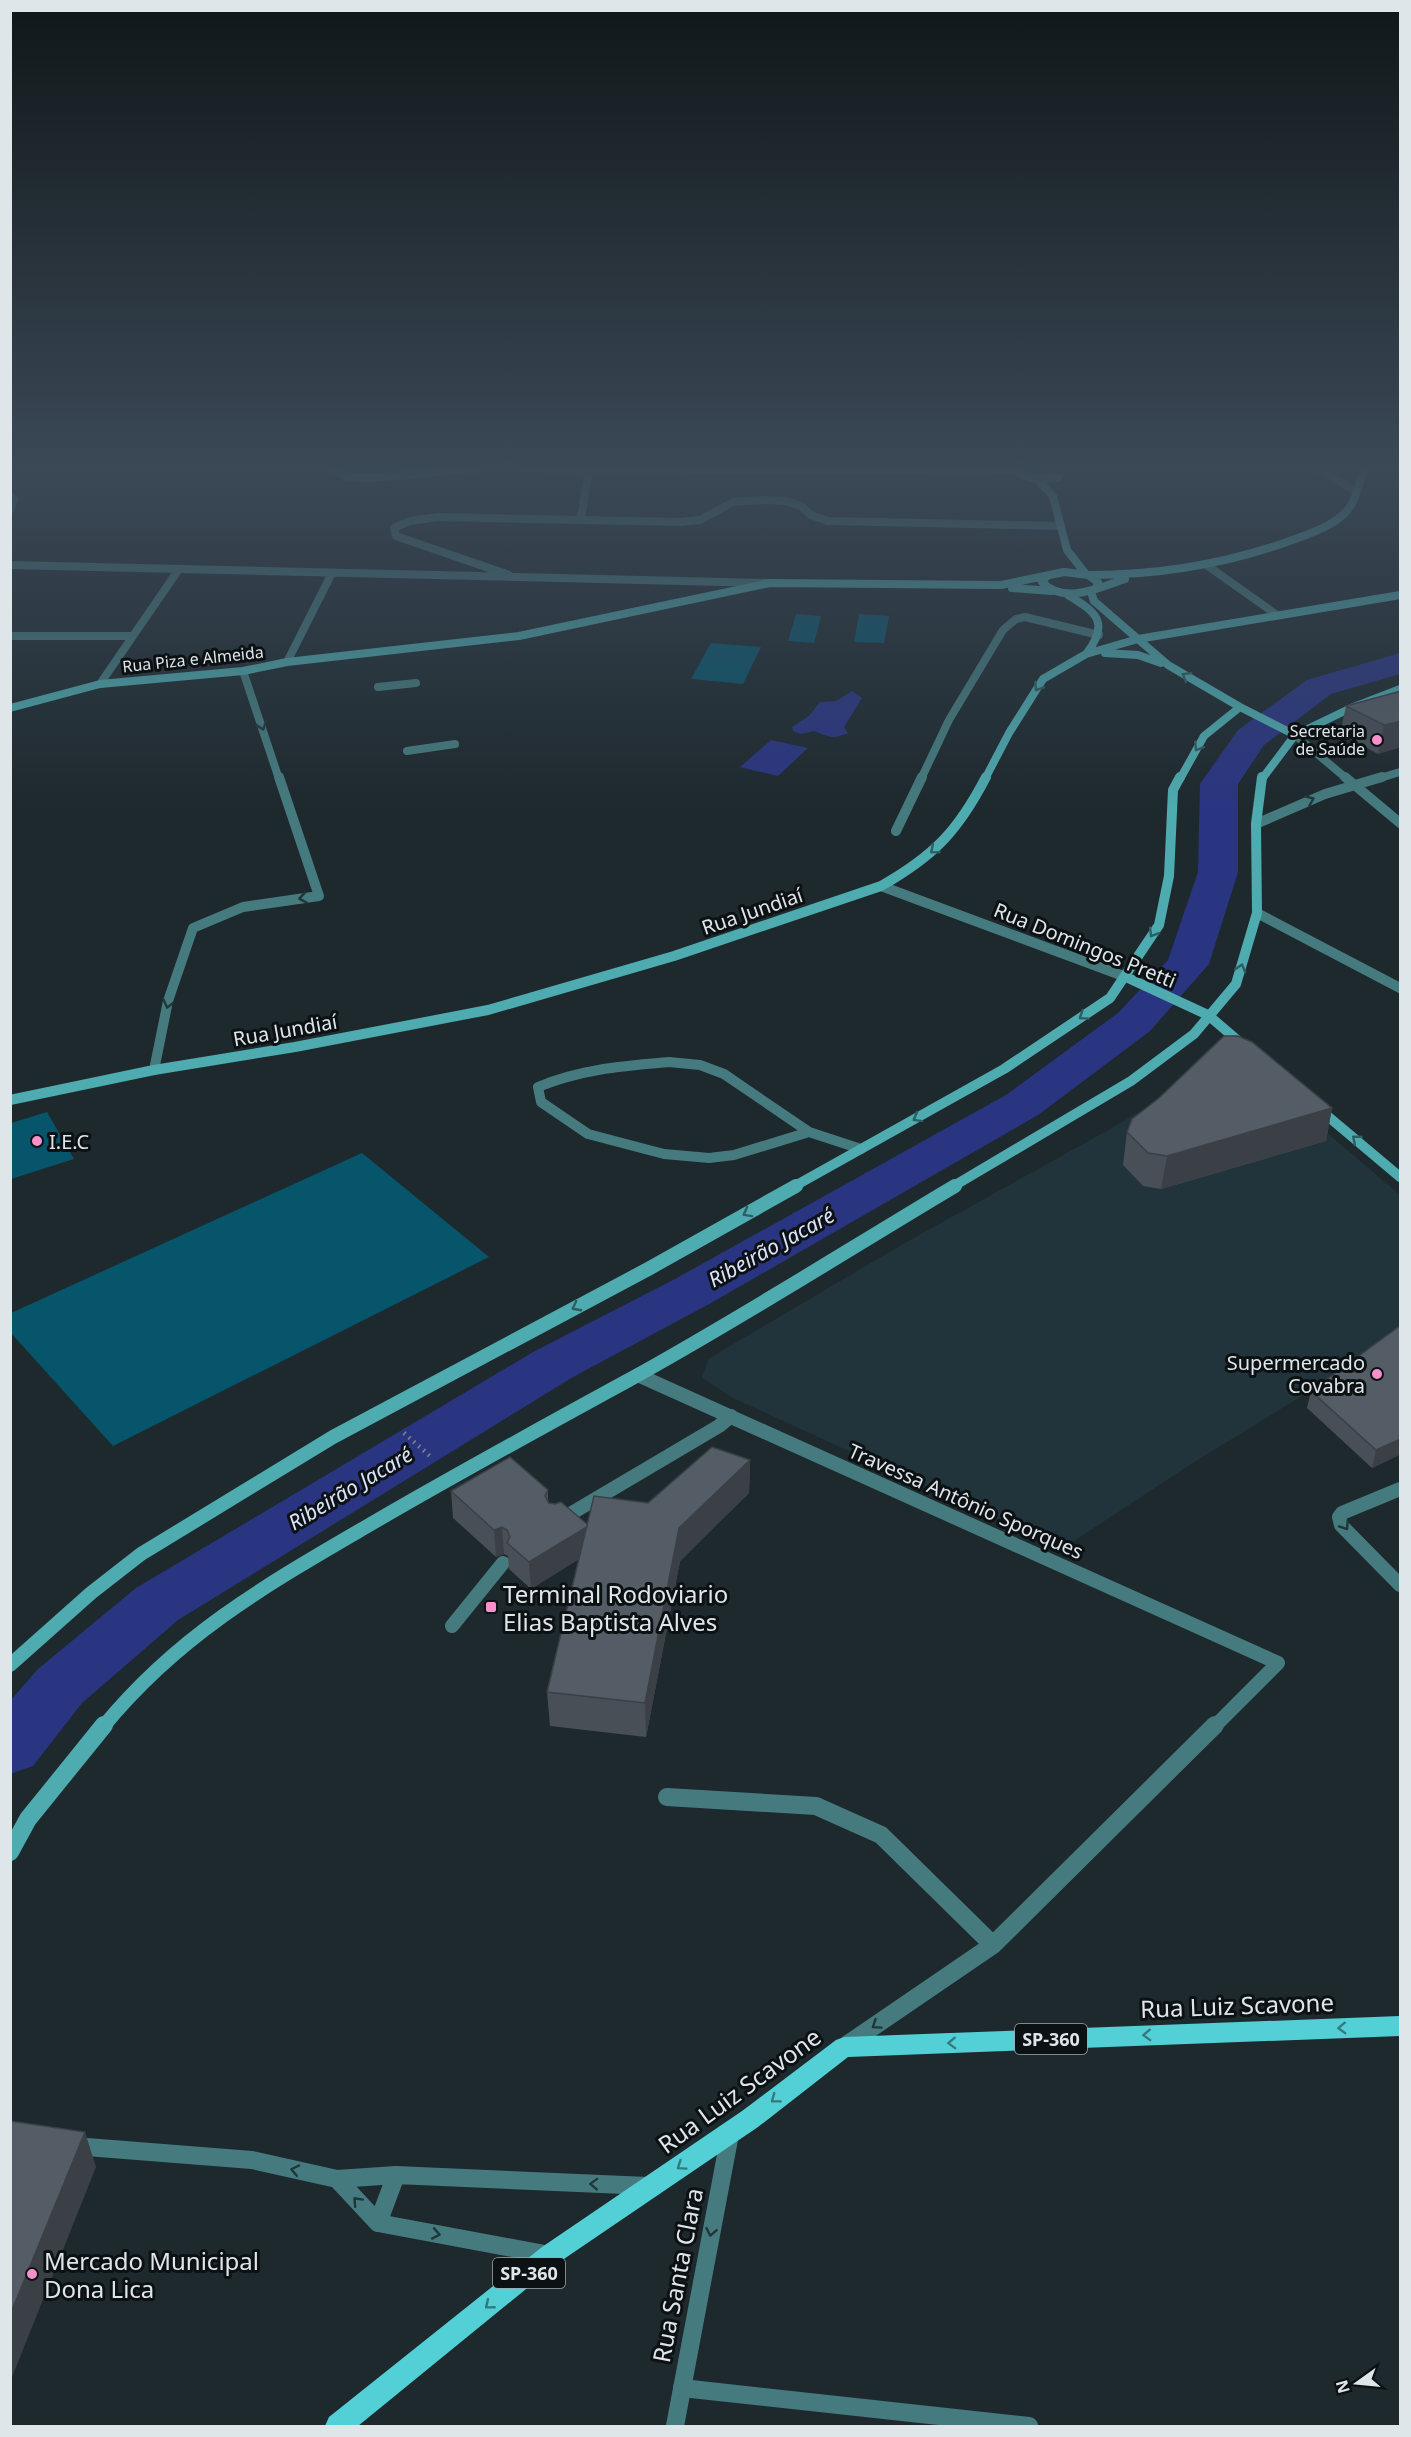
<svg xmlns="http://www.w3.org/2000/svg" width="1411" height="2437" viewBox="0 0 1411 2437" font-family="'Noto Sans',sans-serif">
<rect width="100%" height="100%" fill="#1e292e"/>
<path fill="#21343b" d="M1237,1056L1400,1195V1336L1191,1464L1062,1549L731,1397L702,1378L708,1359L903,1244L1103,1133Z"/>
<path fill="#07556b" d="M796,614L821,616L814,643L788,641Z
M859,614L889,616L884,643L854,642Z
M711,643L761,647L743,684L691,679Z
M47,1112L74,1159L11,1179V1123Z
M362,1153L489,1257L113,1446L11,1333V1313Z"/>
<path fill="#2a3582" d="M852,691L862,698L844,727L848,733C831,740 830,737 814,731L801,734L793,731L792,727L809,716L820,702L836,701Z
M771,740L808,748L778,776L740,767Z"/>
<g fill="none" stroke-linecap="round" stroke-linejoin="round">
<path fill="#2a3582" fill-rule="evenodd" d="M1400,653V674L1331,694L1264,745L1238,784V872L1209,964L1150,1031L1038,1115L711,1303L573,1377L178,1620L82,1703L33,1766L10,1774V1701L38,1669L136,1588L535,1351L675,1279L1006,1095L1118,1013L1168,960L1198,872L1200,784L1238,730L1307,680Z"/>
<path stroke="#7f888c" stroke-width="4.5" stroke-dasharray="1.5 5" stroke-linecap="butt" d="M404,1433L431,1457"/>
<path stroke="#457b7e" stroke-width="8" d="M378,687L416,683
M407,751L455,744
M921,779L949,720L1003,630L1016,619L1025,617L1099,635"/>
<path stroke="#457b7e" stroke-width="10" d="M896,831L922,777
M669,1062L700,1065L724,1074L809,1132L734,1155L709,1158L664,1154L588,1134L541,1102L538,1087C581,1069 623,1066 669,1062Z
M809,1132L861,1149"/>
<path stroke="#457b7e" stroke-width="14" d="M1400,1489L1342,1513L1339,1517L1341,1525L1400,1585
M560,1520L719,1426L731,1416
M452,1626L503,1563"/>
<path stroke="#457b7e" stroke-width="18" d="M74,2146L252,2160L337,2179L396,2175L648,2186
M337,2179L378,2223L550,2255
M378,2223L396,2175
M682,2388L1029,2426"/>
<path stroke="#457b7e" stroke-width="8" d="M1319,468L1356,492
M10,495L14,499L10,510
M581,518L589,468
M1205,564L1277,615
M10,565L769,583
M509,575L396,536L394,528L410,521L438,517L680,522L700,520L733,502L763,500L786,501L801,506L811,515L828,521L1061,526
M10,636H131
M287,662L332,573
M243,671L279,779
M100,684L179,569
M1295,735L1347,779
M1377,779L1400,772"/>
<path stroke="#457b7e" stroke-width="10" d="M1345,777L1400,823
M1256,824L1325,794L1382,777
M881,886L1126,977
M1257,913L1400,988
M154,1070L168,1001L193,928L243,907L319,896L279,777"/>
<path stroke="#457b7e" stroke-width="14" d="M638,1375L1278,1663L1214,1727"/>
<path stroke="#457b7e" stroke-width="18" d="M667,1797L816,1806L881,1835L993,1945
M848,2044L993,1945L1215,1725
M675,2426L730,2134"/>
<path stroke="#4eabaf" stroke-width="8" d="M333,468L348,477L370,478L478,468
M519,468L987,471L1020,469
M1021,468L1020,474L1037,479L1058,478
M1037,479L1053,496L1067,550L1085,573
M1090,575C1157,575 1224,564 1287,542C1306,535 1329,528 1344,514C1356,503 1359,483 1364,468
M1047,576L1042,582C1065,605 1098,588 1125,579
M1012,588L1052,591
M1091,592L1094,601L1168,665L1240,707L1295,735
M1068,595C1096,612 1110,622 1087,653
M1105,653L1138,655L1161,663
M10,708L100,684L243,671L287,662L519,636L770,583L1001,585L1064,572L1088,575L1098,582L1096,589
M985,779L1009,733L1043,679L1086,654L1138,639L1400,595
M1180,779L1204,736L1240,707
M1262,779L1295,735L1351,708L1400,689"/>
<path stroke="#4eabaf" stroke-width="10" d="M1126,977L1208,1015L1243,1045
M10,1100L154,1070L295,1047L488,1010L674,956L881,886C934,856 958,831 986,777
M1318,1108L1400,1177
M793,1187L1004,1069L1110,998L1159,925L1169,876L1173,790L1180,777
M952,1187L1131,1081L1194,1034L1236,984L1257,913L1256,824L1262,777"/>
<path stroke="#4eabaf" stroke-width="14" d="M10,1665L91,1593L141,1554L333,1437L650,1268L796,1186
M103,1727C177,1636 266,1585 364,1528C451,1477 539,1429 627,1381C738,1320 846,1251 955,1186"/>
<path stroke="#4eabaf" stroke-width="18" d="M10,1852L28,1819L104,1725"/>
<path fill="#52d0d6" fill-rule="evenodd" d="M1400,2016V2036L848,2057L758,2127L558,2263L358,2426H325L329,2417L542,2247L742,2111L836,2040L844,2037Z"/>
</g>
<path fill="#484f57" d="M1401,691V747L1378,754L1340,734L1346,706Z
M1332,1108L1326,1141L1161,1189L1143,1186L1123,1165L1127,1132Z
M1311,1391L1401,1454L1372,1468L1307,1408Z
M750,1460L749,1493L680,1561L646,1737L550,1726L547,1692L579,1559L531,1589L509,1569L508,1556L504,1554L496,1557L453,1518L451,1491L548,1490V1501L549,1503L555,1504L587,1524L648,1503Z"/>
<path fill="#3b4047" d="M1401,721V747L1378,754L1384,725Z
M1332,1108L1326,1141L1161,1189L1167,1156Z
M1401,1439V1454L1372,1468L1376,1450Z
M750,1460L749,1493L680,1561L646,1737L645,1703L679,1528Z
M589,1525L590,1552L531,1589L529,1562Z
M502,1527L504,1554L496,1557L494,1530Z
M85,2132L96,2167L10,2382V2315Z"/>
<path fill="#545c65" stroke="#3b4047" stroke-width="1.5" d="M1401,691V721L1384,725L1346,706Z
M1224,1036H1238L1252,1042L1332,1108L1167,1156L1148,1153L1127,1132L1132,1119L1159,1098Z
M1401,1325V1439L1376,1450L1311,1391Z
M712,1447L750,1460L679,1528L645,1703L547,1692L594,1496L648,1503Z
M510,1457L548,1490L545,1496L549,1503L555,1504L561,1502L587,1524V1527L529,1562L507,1543L510,1537L507,1530L502,1527L494,1530L451,1491Z
M10,2121L85,2132L10,2315Z"/>
<defs><path id="oneway-chevron" d="M-2-3.5L2.5 0L-2 3.5" fill="none" stroke-width="1.6" stroke-linecap="round" stroke-linejoin="round" transform="scale(1.5)"/></defs>
<g stroke="#2d5e61">
<use href="#oneway-chevron" transform="translate(1186 676) rotate(-150)"/>
<use href="#oneway-chevron" transform="translate(1038 687) rotate(123)"/>
<use href="#oneway-chevron" transform="translate(1198 747) rotate(122)"/>
<use href="#oneway-chevron" transform="translate(934 850) rotate(140)"/>
<use href="#oneway-chevron" transform="translate(1153 933) rotate(121)"/>
<use href="#oneway-chevron" transform="translate(1241 968) rotate(-73)"/>
<use href="#oneway-chevron" transform="translate(1083 1016) rotate(146)"/>
<use href="#oneway-chevron" transform="translate(917 1118) rotate(151)"/>
<use href="#oneway-chevron" transform="translate(1356 1139) rotate(-140)"/>
<use href="#oneway-chevron" transform="translate(747 1213) rotate(151)"/>
<use href="#oneway-chevron" transform="translate(576 1307) rotate(152)"/>
</g>
<g stroke="#203638">
<use href="#oneway-chevron" transform="translate(262 726) rotate(71)"/>
<use href="#oneway-chevron" transform="translate(1310 800) rotate(-23)"/>
<use href="#oneway-chevron" transform="translate(303 898) rotate(171)"/>
<use href="#oneway-chevron" transform="translate(168 1004) rotate(104)"/>
<use href="#oneway-chevron" transform="translate(1345 1526) rotate(56)"/>
<use href="#oneway-chevron" transform="translate(876 2025) rotate(146)"/>
<use href="#oneway-chevron" transform="translate(295 2170) rotate(-168)"/>
<use href="#oneway-chevron" transform="translate(594 2184) rotate(-178)"/>
<use href="#oneway-chevron" transform="translate(357 2201) rotate(-133)"/>
<use href="#oneway-chevron" transform="translate(711 2232) rotate(101)"/>
<use href="#oneway-chevron" transform="translate(436 2234) rotate(11)"/>
</g>
<g stroke="#327a7e">
<use href="#oneway-chevron" transform="translate(1342 2028) rotate(178)"/>
<use href="#oneway-chevron" transform="translate(1147 2035) rotate(178)"/>
<use href="#oneway-chevron" transform="translate(952 2043) rotate(178)"/>
<use href="#oneway-chevron" transform="translate(775 2099) rotate(143)"/>
<use href="#oneway-chevron" transform="translate(681 2166) rotate(146)"/>
<use href="#oneway-chevron" transform="translate(489 2305) rotate(141)"/>
</g>
<linearGradient id="sky" x2="0" y2="1"><stop stop-color="#101719"/><stop offset="0.58" stop-color="#3b4957"/><stop offset="1" stop-color="#3b4957" stop-opacity="0"/></linearGradient>
<rect width="1411" height="809" fill="url(#sky)"/>
<g fill="#f890cc" stroke="#0c1113" stroke-width="2">
<circle cx="1377" cy="740" r="6"/>
<circle cx="37" cy="1141" r="6"/>
<circle cx="1377" cy="1374" r="6"/>
<rect x="485" y="1601" width="12" height="12" rx="3"/>
<circle cx="32" cy="2274" r="6"/>
</g>
<g text-anchor="middle" dominant-baseline="central" stroke-width="6" stroke-linejoin="round" paint-order="stroke">
<g font-size="16" fill="#dfe6e9" stroke="#0c1113">
<text transform="translate(193 659) rotate(-6)">Rua Piza e Almeida</text>
</g>
<g font-size="16" fill="#dfe6e9" stroke="#0c1113" text-anchor="end">
<text x="1365" y="731">Secretaria<tspan x="1365" dy="18">de Saúde</tspan></text>
</g>
<g fill="#0c1113" stroke="#a0a6a9" stroke-width="1.5">
<rect x="1015" y="2024" width="72" height="30" rx="4.5"/>
<rect x="493" y="2258" width="72" height="30" rx="4.5"/>
</g>
<g font-size="18" font-weight="bold" fill="#dfe6e9">
<text x="1051" y="2039">SP-360</text>
<text x="529" y="2273">SP-360</text>
</g>
<g font-size="20" fill="#dfe6e9" stroke="#0c1113">
<text transform="translate(752 911) rotate(-19)">Rua Jundiaí</text>
<text transform="translate(1085 945) rotate(22)">Rua Domingos Pretti</text>
<text transform="translate(285 1030) rotate(-10)">Rua Jundiaí</text>
<text transform="translate(966 1501) rotate(24)">Travessa Antônio Sporques</text>
</g>
<g font-size="20" fill="#dfe6e9" stroke="#0c1113" text-anchor="start">
<text x="49" y="1141">I.E.C</text>
<text x="1365" y="1362" text-anchor="end">Supermercado<tspan x="1365" dy="23">Covabra</tspan></text>
</g>
<g font-size="21" font-style="italic" fill="#dce3fa" stroke="#0c1113">
<text transform="translate(771 1247) rotate(-29)">Ribeirão Jacaré</text>
<text transform="translate(350 1488) rotate(-31)">Ribeirão Jacaré</text>
</g>
<g font-size="24" fill="#dfe6e9" stroke="#0c1113" text-anchor="start">
<text x="503" y="1593">Terminal Rodoviario<tspan x="503" dy="28">Elias Baptista Alves</tspan></text>
<text x="44" y="2260">Mercado Municipal<tspan x="44" dy="28">Dona Lica</tspan></text>
</g>
<g font-size="24" fill="#dfe6e9" stroke="#0c1113">
<text transform="translate(1237 2005) rotate(-2)">Rua Luiz Scavone</text>
<text transform="translate(739 2090) rotate(-36)">Rua Luiz Scavone</text>
<text transform="translate(677 2275) rotate(-79)">Rua Santa Clara</text>
</g>
</g>
<rect width="1411" height="2437" fill="none" stroke="#dfe6e9" stroke-width="24"/>
<g transform="translate(1357 2383) rotate(255)" stroke="#0c1113" stroke-width="4.5" paint-order="stroke">
<path d="M0-4.5L10 22L0 15L-10 22Z" fill="#dfe6e9"/>
<text y="-9" font-size="16" font-weight="bold" text-anchor="middle" fill="#dfe6e9">N</text>
</g>
</svg>
